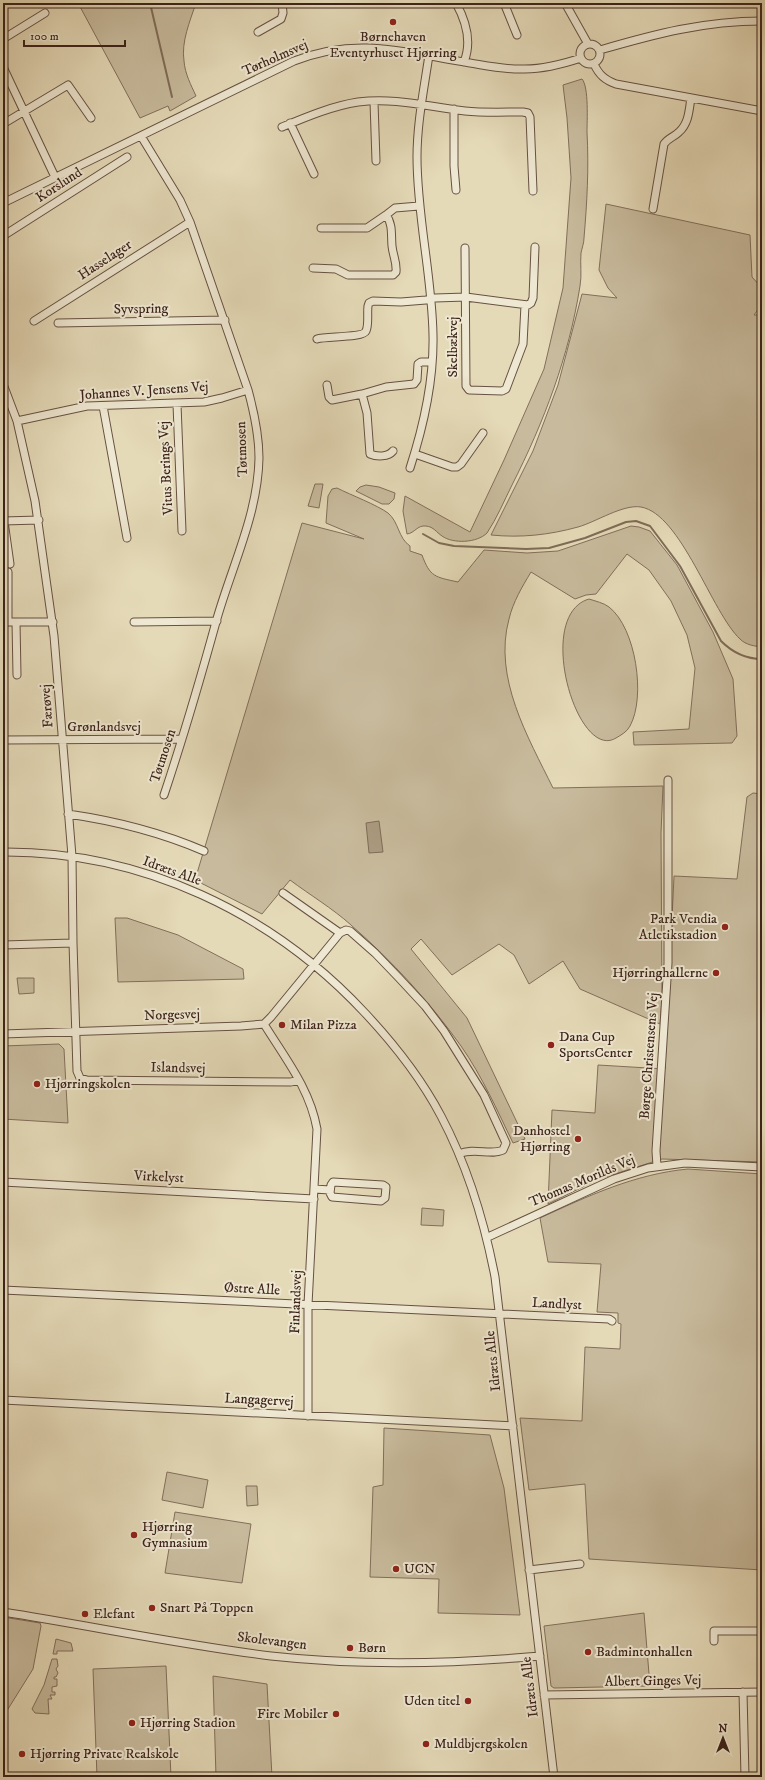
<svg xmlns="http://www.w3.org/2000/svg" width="765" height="1780" viewBox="0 0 765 1780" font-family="'IM FELL DW Pica',serif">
<rect width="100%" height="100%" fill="#e5dab8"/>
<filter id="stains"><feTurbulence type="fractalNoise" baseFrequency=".005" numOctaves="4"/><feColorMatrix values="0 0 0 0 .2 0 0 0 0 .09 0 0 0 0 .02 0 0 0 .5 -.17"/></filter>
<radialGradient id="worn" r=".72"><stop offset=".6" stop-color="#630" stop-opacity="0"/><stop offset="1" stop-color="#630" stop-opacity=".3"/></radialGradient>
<path fill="#c8bb9d" stroke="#826f5c" d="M78,3H196C190,21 181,42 184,61C185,74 191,85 196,96L170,111L168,106L140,118Z
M582,79C589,87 587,121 587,132C589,168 587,203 584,238C584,243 582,248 581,253C580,264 582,275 580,286C569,356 544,422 512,485C504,501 497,518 487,533C477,543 453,544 442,536C436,532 434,527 426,526C417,525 415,533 407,534L403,511L405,496L470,532L504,460L544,369L563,288L571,178L567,118L563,85Z
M606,204L750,235L752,277L762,288V307H760L754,315H762V647C754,646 746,645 740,639C712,613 681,514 641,507C623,504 596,522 578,527C549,535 521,538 491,535L533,451L558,385L582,294L617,298L608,288L599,270Z
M315,484H323L319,508L308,506Z
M366,485L379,487L395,493L394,499L389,504H382L356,491L360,487Z
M337,488C351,495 377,505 388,513C399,522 398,538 410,546V551L422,555C430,577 435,577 458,582L484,550L527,553L558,551L631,526L639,527L650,531L677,565L713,632L733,679L737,736L732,743L634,745L633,732L689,729L695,668L687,635L671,601L649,570L627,554L596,594L586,595L575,599L531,572C522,587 513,602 509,619C493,678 528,737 553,788L663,786L661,833L662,999L660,1024L580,989L563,961L529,984L514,955L499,944L452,975L421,939L411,949L467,1018L525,1139L513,1143C497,1110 482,1076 461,1046C429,1001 392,961 351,925C332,908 310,895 290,880L262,914L195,880L302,523L364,539L326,523L328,496L332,489Z
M589,599C595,601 604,603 609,607C636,628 646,697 630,726C627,732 621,735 616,738C577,762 534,615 589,599Z
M753,793L762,794V1162L662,1159L599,1179L548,1204L552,1110L595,1113L598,1065L665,1069L674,876L737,879L747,797Z
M115,918H127L178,935L243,969L244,979L118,982Z
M17,978H34V993L19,994Z
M59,1044L64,1049L68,1123L3,1119V1046Z
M688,1169L762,1174V1570L589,1559L585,1484L529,1490L520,1418L582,1421L585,1347L620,1349L621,1324L618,1323V1313L597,1312L601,1264L548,1262L540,1218C588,1196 635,1174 688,1169Z
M422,1208L444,1210L443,1226L421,1225Z
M384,1428L490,1435L504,1488L520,1615L438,1613L439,1579L370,1577L373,1487L383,1485Z
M167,1472L208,1480L203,1508L162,1500Z
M246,1486H257L258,1505L247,1506Z
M175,1512L251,1524L242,1583L165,1573Z
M644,1613L650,1686L554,1688L551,1686L544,1626Z
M3,1617L40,1623L41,1626L33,1669L3,1717Z
M56,1639L71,1643L73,1651H57V1654H53Z
M52,1659H57L58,1666L56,1669L58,1673L56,1677H54V1679H57V1686L52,1687V1692H55V1695H50L52,1699H48L49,1714L35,1713L32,1709L44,1685Z
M166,1666L171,1777H97L93,1669Z
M213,1676L267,1684L272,1777H216Z"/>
<path fill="#ac9c82" stroke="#7f6c58" d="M379,821L383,852L369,853L366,823Z"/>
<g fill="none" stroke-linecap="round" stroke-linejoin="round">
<path stroke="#7f6c58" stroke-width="2" d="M150,3L172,97
M423,534L439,543L454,546L526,549L549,548L585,538L626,522L636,521L650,526L680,566L721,641C732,652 746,659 762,659"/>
<g stroke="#665142" stroke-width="9">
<path id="minor" d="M456,3C466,21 472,42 464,62
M504,3L517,35
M565,3L588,44
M258,32L281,19L283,13L282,3
M3,39L45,13
M580 54a10 10 0 1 1 20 0a10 10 0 1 1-20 0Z
M600,50C655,34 704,21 762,21
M594,64C599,75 605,80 616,84L762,111
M3,67L55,177
M374,102L376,161
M454,109V166L456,190
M290,123L314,174
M3,124L68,85L91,118
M282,127C306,117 332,106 358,102C395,97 429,107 465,111C484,113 504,112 523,112L528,113L530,117L533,191
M141,136L180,200L190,222L248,390C254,412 259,435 259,458C258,515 231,568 216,622C200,680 183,738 164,795
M3,203L294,61C359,36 406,53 470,63C488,66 506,70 525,69C544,69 563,64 581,58
M653,209L664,144C668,138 674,137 679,132C689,123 689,110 691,98
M321,228H367L386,215
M3,236L127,157
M465,248L466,386L469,390L502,391L506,389L523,344L525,305
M313,268L336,269L348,275H393L396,272C397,262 393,256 392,246C391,235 393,224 386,215L395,208L419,206
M34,321L190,222
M58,323L225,320
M317,339C326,336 363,338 366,331C369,325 367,313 368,306L369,303L373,301L401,302L426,300L435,298L466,297L528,305L531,303L533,298L535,247
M3,384L17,421L35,501L54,636L72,856L73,943L77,1071L80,1078L87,1080L291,1082L299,1080
M327,385L329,397L332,400L362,394
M177,404L182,531
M103,406L127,538
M17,421L87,406L204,402L222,398L248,390
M393,451C388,457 377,457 370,454L367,413L362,394L386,387L414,384L417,380L418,364L421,362H432
M415,454L452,467H457L461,464L483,433
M410,468C424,425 434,381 433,335C432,275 417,217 417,157C417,123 424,89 429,55
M3,521L39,520
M4,521L10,564
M8,572V622
M3,622H53
M16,622L17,675
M134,622L217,621
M3,740L182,739
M68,814C116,821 160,832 204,851
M3,852C142,851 272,913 365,1013C394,1044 421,1078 441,1116C468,1167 484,1220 495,1277L554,1777
M283,893L340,933
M3,945L73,943
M264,1024C285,1058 310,1089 317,1129L308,1305V1416
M3,1034L241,1026L264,1024L271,1017L340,933L346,930L350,931L375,953L399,978L425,1006L444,1031L484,1095L506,1143L503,1150C491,1156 474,1147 459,1154
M657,1166L656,1151L668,963V780
M3,1182L314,1199
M333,1182L383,1185L386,1187L385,1198L381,1201L332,1197L330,1193L331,1185Z
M314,1189L330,1190
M488,1237L614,1179L648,1168L685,1163L762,1167
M3,1290L609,1319L612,1321
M3,1400L513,1426
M529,1570L580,1564
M3,1612C92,1626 182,1645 271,1656C361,1666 451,1664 540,1656
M714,1641V1631H762V1683
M743,1692L745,1777
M544,1695L762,1692"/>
</g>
<use href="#minor" stroke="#eee7d1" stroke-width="7"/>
</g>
<g fill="#8f2418" stroke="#eee7d1" stroke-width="1.5">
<circle cx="393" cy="22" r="4"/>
<circle cx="725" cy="927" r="4"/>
<circle cx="716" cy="973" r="4"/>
<circle cx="282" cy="1025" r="4"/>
<circle cx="551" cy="1045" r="4"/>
<circle cx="37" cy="1084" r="4"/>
<circle cx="578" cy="1139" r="4"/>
<circle cx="134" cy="1535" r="4"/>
<circle cx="396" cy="1569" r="4"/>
<circle cx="152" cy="1608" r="4"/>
<circle cx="85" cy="1614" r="4"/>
<circle cx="350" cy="1648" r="4"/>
<circle cx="588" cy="1652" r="4"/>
<circle cx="468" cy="1701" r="4"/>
<circle cx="336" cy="1714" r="4"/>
<circle cx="132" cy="1723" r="4"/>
<circle cx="426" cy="1744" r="4"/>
<circle cx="22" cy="1754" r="4"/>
</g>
<g text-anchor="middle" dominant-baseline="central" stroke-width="4" stroke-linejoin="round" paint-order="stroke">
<g font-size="14" fill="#3c231a" stroke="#eee7d1" text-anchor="start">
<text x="393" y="37" text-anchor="middle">Børnehaven<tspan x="393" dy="16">Eventyrhuset Hjørring</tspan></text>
<text x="717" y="919" text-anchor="end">Park Vendia<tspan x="717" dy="16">Atletikstadion</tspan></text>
<text x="708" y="973" text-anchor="end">Hjørringhallerne</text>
<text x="290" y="1025">Milan Pizza</text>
<text x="559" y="1037">Dana Cup<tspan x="559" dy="16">SportsCenter</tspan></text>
<text x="45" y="1084">Hjørringskolen</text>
<text x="570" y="1131" text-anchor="end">Danhostel<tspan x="570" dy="16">Hjørring</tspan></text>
<text x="142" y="1527">Hjørring<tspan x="142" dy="16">Gymnasium</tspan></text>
<text x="404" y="1569">UCN</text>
<text x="160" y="1608">Snart På Toppen</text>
<text x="93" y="1614">Elefant</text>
<text x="358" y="1648">Børn</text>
<text x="596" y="1652">Badmintonhallen</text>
<text x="460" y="1701" text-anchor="end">Uden titel</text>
<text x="328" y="1714" text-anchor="end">Fire Mobiler</text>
<text x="140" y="1723">Hjørring Stadion</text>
<text x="434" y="1744">Muldbjergskolen</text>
<text x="30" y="1754">Hjørring Private Realskole</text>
</g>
<g font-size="14" fill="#3c231a" stroke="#eee7d1">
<text transform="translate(275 58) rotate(-24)">Tørholmsvej</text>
<text transform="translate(59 185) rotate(-33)">Korslund</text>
<text transform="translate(105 260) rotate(-33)">Hasselager</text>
<text transform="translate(141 309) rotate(-1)">Syvspring</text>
<text transform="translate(453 347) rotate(-90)">Skelbækvej</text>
<text transform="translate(144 391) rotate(-4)">Johannes V. Jensens Vej</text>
<text transform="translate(242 449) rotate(-92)">Tøtmosen</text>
<text transform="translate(166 468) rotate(-93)">Vitus Berings Vej</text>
<text transform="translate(47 706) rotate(-94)">Færøvej</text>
<text x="104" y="727">Grønlandsvej</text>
<text transform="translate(163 756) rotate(-72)">Tøtmosen</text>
<text transform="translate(172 871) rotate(20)">Idræts Alle</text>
<text transform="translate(172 1015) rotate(-2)">Norgesvej</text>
<text transform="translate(649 1056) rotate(-86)">Børge Christensens Vej</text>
<text transform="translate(178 1068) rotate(1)">Islandsvej</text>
<text transform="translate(159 1177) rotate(3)">Virkelyst</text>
<text transform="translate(582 1181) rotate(-23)">Thomas Morilds Vej</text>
<text transform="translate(252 1289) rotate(3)">Østre Alle</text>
<text transform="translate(296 1302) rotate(-88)">Finlandsvej</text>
<text transform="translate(557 1304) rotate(3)">Landlyst</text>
<text transform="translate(493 1361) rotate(-96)">Idræts Alle</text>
<text transform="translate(259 1400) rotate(3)">Langagervej</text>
<text transform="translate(272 1641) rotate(7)">Skolevangen</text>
<text transform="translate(653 1681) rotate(-1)">Albert Ginges Vej</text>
<text transform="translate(530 1687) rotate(-97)">Idræts Alle</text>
</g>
</g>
<rect width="765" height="1780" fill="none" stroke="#e5dab8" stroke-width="16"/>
<rect x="4" y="4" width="757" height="1772" fill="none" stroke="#3c231a" stroke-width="2"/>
<rect x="8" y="8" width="749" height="1764" fill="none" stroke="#3c231a"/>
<g transform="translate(723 1738)" stroke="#eee7d1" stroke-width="3" paint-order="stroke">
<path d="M0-3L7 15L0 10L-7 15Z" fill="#3c231a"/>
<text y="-6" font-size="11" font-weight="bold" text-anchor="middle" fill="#3c231a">N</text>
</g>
<path d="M24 40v6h101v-6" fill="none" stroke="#3c231a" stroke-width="2"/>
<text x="30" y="40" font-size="12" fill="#3c231a" stroke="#eee7d1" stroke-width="3" paint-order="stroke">100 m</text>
<rect width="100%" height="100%" filter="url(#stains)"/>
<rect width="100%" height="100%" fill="url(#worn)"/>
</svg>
